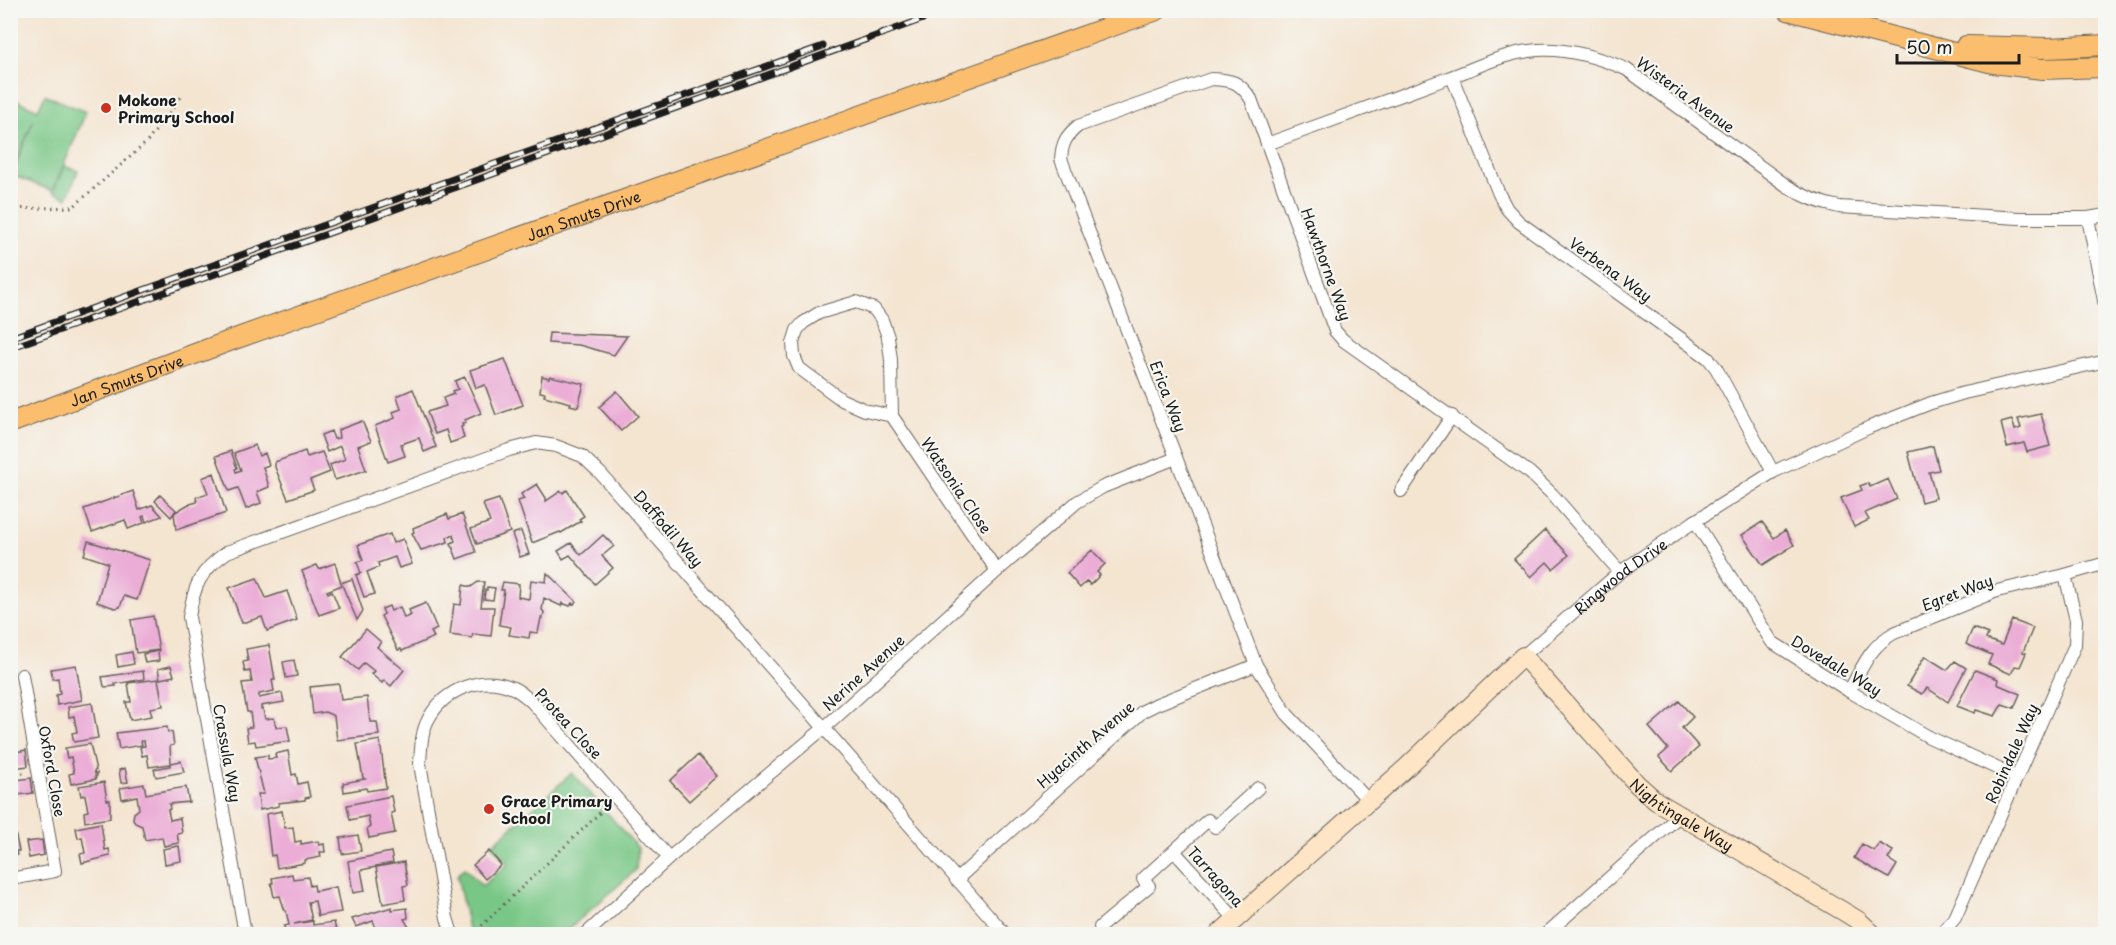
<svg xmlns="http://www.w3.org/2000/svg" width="2116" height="945" viewBox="0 0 2116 945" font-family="'Playpen Sans',sans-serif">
<rect width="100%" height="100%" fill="#f6f6f2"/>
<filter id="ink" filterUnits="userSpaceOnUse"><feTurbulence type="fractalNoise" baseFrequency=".0167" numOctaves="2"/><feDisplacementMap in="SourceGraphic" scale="12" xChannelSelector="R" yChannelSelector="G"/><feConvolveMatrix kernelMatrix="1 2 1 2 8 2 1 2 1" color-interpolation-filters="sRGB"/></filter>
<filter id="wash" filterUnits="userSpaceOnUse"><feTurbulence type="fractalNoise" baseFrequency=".008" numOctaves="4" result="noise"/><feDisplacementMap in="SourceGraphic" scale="24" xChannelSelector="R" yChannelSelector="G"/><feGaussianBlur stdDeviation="1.35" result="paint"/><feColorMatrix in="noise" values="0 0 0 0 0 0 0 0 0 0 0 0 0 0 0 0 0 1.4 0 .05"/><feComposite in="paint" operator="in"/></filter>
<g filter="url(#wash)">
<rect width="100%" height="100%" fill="#f4e5d1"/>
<path fill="#79c786" stroke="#4a7251" stroke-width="1.5" d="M45,95L86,112L53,191L12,175L33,121L11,173V98L38,110Z
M64,166L78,171L67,198L53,192Z
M572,773L638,848L636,870L563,934H469L457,875L465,868L482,886L508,864L492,845Z"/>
<g id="blocks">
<path fill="#ebacd6" d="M549,333L627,336L614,355L579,345L548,343Z
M505,359L523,405L496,415L485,385L476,388L470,370Z
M542,376L549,378L550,376L584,384L578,407L570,405L571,403L544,396L545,393L540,392Z
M465,377L481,413L465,420L466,423L462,424L463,426L461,427L464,438L450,443L446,430L435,434L427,412L446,406L443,398L454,394L452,391L458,389L455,381Z
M413,389L436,447L424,452L419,438L401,444L405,456L388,462L375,426L395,418L393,412L401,409L397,396Z
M617,391L638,416L621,431L599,407Z
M2041,414L2050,446L2027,452L2024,443L2007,447L2001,423L2012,420L2015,430L2021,428L2018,419Z
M362,421L371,441L358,446L366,470L335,480L330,465L345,459L340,446L327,452L321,435L331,431L334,439L339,438L338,430Z
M255,445L259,456L265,453L269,465L263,467L269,487L257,492L261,503L246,509L238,488L229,491L216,456L231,451L237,468L235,469L236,472L241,470L234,453Z
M1933,446L1939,470L1929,472L1936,498L1921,502L1908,452Z
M305,451L307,457L322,452L330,472L310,480L314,490L288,499L275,467V462Z
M214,473L226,513L176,530L174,513L187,505L197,502L196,497L208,493L202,478Z
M1888,479L1897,499L1865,513L1869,520L1854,527L1841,498L1862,490L1860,486L1868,483L1870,487Z
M537,484L546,498V501L561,491L563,493L567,490L584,516L579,519L581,521L561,533L560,532L532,543L518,501L524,499L521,494Z
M133,491L139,510L152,505L162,516L146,522L144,516L142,517L144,523L128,529L125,520L92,532L84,509Z
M160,495L176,510L171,517L155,501Z
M499,499L510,532L477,544L471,529L490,522L483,504Z
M447,514L449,519L462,514L476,552L457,559L451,543L455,541L453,535L447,537L448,542L421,550L412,533L414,532L413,528Z
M1762,522L1774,538L1785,530L1794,545L1763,565L1742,535Z
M1545,530L1569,555L1553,569L1547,562L1531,577L1514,559Z
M521,531L529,554L520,557L512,534Z
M390,534L393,543L403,539L412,564L399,568L395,557L378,563L379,567L367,572L375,594L364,597L356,575L361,573L357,562L363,560L358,545Z
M603,535L614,546L602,556L613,568L595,584L570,555L563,559L558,551L571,543L581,555Z
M88,541L150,560L137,600L124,596L120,607L115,608L97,602L108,563L84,555Z
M1092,550L1105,564L1097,572L1100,575L1090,585L1087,581L1080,588L1067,573Z
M335,563L341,583L352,579L363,611L357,620L342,585L327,591L328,593L332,591L339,608L319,615L302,571L317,565L319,569Z
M547,573L576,601L574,604L572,603L570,606L562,603L561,606L544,598L542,610L544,612L543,618H541L538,633L530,632L529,638L509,635L511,627L499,625L504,590H501L503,582L519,584L518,597L529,599L531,580L546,582Z
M257,578L266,598L287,591L297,620L267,631L262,617L242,623L229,588Z
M478,582H484L481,607H494L491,636L473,634L472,638L450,635L454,604L461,605L463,585L471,587Z
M487,587L495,588L493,600L484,599L485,590H487Z
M426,603L437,629L431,632L434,637L402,651L401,649L398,650L381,616L384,614L382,609L389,606L391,611L400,607L404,618L411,615L409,610Z
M153,616L159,650L136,653L131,620Z
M2012,620L2033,628L2023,652L2026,653L2020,667L2015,666L2011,674L1988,664L1992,655L1966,644L1973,628L1988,634L1986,639L2002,645Z
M366,629L381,642L377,647L404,670L391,686L384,680L382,683L371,674L374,671L364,663L358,670L342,657Z
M269,645L275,680H272L274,691L259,694V698L282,693L284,702L261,706V709H263L265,719L274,718L276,727L287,726L290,741L256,746L255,741L248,742L246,728L252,727L250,712H247L242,683L252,682L250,671L245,672L243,662L248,661L246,649Z
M158,651L159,661L145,663L143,654Z
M132,652L134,664L118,667L116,655Z
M1925,656L1947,670L1955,661L1966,668L1948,702L1927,688L1922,694L1907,686Z
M294,660L297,676L286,678L283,662Z
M76,665L82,700L57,705L56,695L60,694L58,678L53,679L51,669Z
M171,666L174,676L160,679L158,669Z
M1975,670L1998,679L1997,684L2020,694L2014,708L2002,704L1995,716L1976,710L1975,713L1957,706Z
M143,671L144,679L115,684L116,686L105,687L104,686L102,677Z
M158,679L163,706L150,708L152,716L130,720L126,702H131L128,683Z
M339,684L341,700L367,697L370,722H377L379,735L337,740L334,716L325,712L313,714L310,687Z
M1679,701L1693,717L1682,728L1699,747L1672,771L1659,757L1668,749L1649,727Z
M92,703L98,738L74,742L72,733L77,732L74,716L69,717L68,707Z
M167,727L168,733L172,732L174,745L170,746L171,763L181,761L184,772L156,777L154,769L170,766V764L149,767L147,755L142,756L140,747L145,746L144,741H141L142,745L119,749L116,733Z
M380,740L386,788L367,791L366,788L344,792L343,783L365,779L363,778L357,744Z
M90,744L96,770L94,771L95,774L97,773V776H95L96,779L71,784L69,774L74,773L71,757L67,758L65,748Z
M26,750L28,766L13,768L11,753Z
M288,751L292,775L296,774L298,784L307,782L310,797L305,798V800L278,803L279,806L260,810L258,794H264L255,757L268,755V759L276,758L275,754Z
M698,755L717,776L689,801L670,781Z
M125,768L128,782L121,783L119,770Z
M31,778L33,793L18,795L16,780Z
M104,782L107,800H110V818L85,822L84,812L88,811L85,795L81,796L79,786Z
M144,784L146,794L186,787L189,802L169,804L170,809L168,810L170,820L180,818L182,833L177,834L179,843L164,846L162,837L145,840L142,826L135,823L133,819L134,813L139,809L137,796L122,799L120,788Z
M391,796L394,812L391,813L395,833L369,838L367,828L370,827L368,816L350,820L347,805Z
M10,809L19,851H16L17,855L10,856Z
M282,811L285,828L293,827L295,842L301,841V844L318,841L319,845L324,844L325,852H320L321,857L305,860V863L277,868L275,855L271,856L266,814Z
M101,823L105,850L109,849L110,856L82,863L80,854L85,853L82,837L78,838L76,828Z
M358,835L361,851L342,854L340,838Z
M42,840L44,855L29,858L26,842Z
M1879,843L1893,851L1888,859L1897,865L1889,878L1854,858L1862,844L1874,851Z
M179,846L181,861L165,864L163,849Z
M489,851L501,865L485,879L473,865Z
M391,852L393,863L376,866L377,867L404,862L408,885L403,886L405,900L383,904L376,867L361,870L365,891L353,893L348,861Z
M292,874L293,879L308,877L310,886L314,885L315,891L336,887L341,912L318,916L315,901L308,902L312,920L294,924L313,921V925L334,922L336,930L314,934H285L284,926L289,925L286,911H285L280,896L274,897L271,883H273L272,878Z
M392,907V910L407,908L408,918L404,919L413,934H379L373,921L356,927L352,919Z"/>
</g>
</g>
<g filter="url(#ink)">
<use href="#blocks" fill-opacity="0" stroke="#68625b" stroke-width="1.5"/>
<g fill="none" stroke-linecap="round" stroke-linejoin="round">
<g stroke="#68625b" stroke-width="14">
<g id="street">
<path d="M1452,77L1499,194L1507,209L1519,222L1708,358L1716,368L1773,472"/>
<path d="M1267,144C1327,122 1386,101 1445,79C1477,68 1502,53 1537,50C1567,48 1598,57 1626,69L1787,186C1804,197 1819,203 1839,207L2019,218H2088L2106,215"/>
<path d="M2088,218L2106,311"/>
<path d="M892,416L865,410L842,400L799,368L794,356L793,343L797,330L803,323L819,313L856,302L874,309L882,320L888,337L891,360L892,416L997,571"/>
<path d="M1401,491L1452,416"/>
<path d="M1695,521L1772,642L1849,691L1929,737L2016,777"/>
<path id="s1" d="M1523,656L1620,572L1695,521L1773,472L1870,427L1931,403L1964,393L2106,361"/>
<path d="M1849,691C1863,667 1869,647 1894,633L1997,591L2065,575L2106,563"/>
<path d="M1369,801L1287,714L1256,665L1061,159C1062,143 1066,136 1078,126L1211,79C1232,80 1239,81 1251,99L1335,331L1343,340L1530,473L1552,494L1620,572"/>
<path d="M1174,851L1236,920"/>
<path d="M10,879L55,871L22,675"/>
<path d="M956,880L1143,711L1157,704L1256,665"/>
<path d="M1100,927L1149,886L1143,879L1208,820L1215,827L1258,788"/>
<path d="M245,934L189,617C194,585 200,571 227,552L509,450L536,443L556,446L582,456L600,473L1005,934"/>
<path d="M452,934L447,918L420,764C421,748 421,732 429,718C445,689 482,674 513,688C520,691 526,697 532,702L669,858"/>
<path d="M586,934L669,858L824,728L997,571L1077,502L1103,487L1176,458"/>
<path d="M1546,934L1679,816"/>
<path d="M1941,934L1955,918L2075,645L2076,620L2065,575"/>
</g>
</g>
<g stroke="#68625b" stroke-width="20">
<g id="secondary">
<path id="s2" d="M1219,934L1407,767L1523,656L1637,784L1656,801L1846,913L1859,921L1873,934"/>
</g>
</g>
<g stroke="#68625b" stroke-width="22">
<g id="primary">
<path d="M1788,10L1993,63L2042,69L2106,67"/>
<path d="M1966,46L2049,48L2106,45"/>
<path id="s3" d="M10,423L232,340L1157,10"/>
</g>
</g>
<path stroke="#68625b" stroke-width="3" stroke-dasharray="1.5 4.5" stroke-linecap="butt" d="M10,209L73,207L147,142L182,96
M10,775L24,773
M473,934L606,807"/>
<use href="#street" stroke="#fff" stroke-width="12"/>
<use href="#secondary" stroke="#fde5c5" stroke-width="18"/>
<use href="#primary" stroke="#fabe6e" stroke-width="20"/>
<g stroke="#1c1c1c" stroke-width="7">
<path id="rail" d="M10,338L823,46
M10,348L948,10"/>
</g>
<use href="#rail" stroke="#f6f6f2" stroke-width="4.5" stroke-dasharray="14" stroke-linecap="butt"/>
</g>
</g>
<g fill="#c8321e" stroke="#f6f6f2" stroke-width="2">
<circle cx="106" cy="108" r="6"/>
<circle cx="489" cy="809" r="6"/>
</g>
<g text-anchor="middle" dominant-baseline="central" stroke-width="4.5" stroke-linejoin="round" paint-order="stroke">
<g font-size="15" fill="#1c1c1c" stroke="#f6f6f2">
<text transform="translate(1686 94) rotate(36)">Wisteria Avenue</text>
<text stroke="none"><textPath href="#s3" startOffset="610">Jan Smuts Drive</textPath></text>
<text transform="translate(1327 264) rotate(70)">Hawthorne Way</text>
<text transform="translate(1611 269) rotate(36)">Verbena Way</text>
<text stroke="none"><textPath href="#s3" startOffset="124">Jan Smuts Drive</textPath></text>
<text transform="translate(1169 396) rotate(69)">Erica Way</text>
<text transform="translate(957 485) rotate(56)">Watsonia Close</text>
<text transform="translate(669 528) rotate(49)">Daffodil Way</text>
<text stroke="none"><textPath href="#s1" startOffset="126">Ringwood Drive</textPath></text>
<text transform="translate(1957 592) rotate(-21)">Egret Way</text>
<text transform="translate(1837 665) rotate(31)">Dovedale Way</text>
<text transform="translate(863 672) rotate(-42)">Nerine Avenue</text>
<text transform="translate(569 723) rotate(47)">Protea Close</text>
<text transform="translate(1085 744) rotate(-41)">Hyacinth Avenue</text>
<text transform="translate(228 753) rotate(80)">Crassula Way</text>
<text transform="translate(2011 753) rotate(-66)">Robindale Way</text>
<text transform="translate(53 771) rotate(80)">Oxford Close</text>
<text stroke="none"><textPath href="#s2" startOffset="638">Nightingale Way</textPath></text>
<text transform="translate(1216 876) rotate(48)">Tarragona</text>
</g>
<g font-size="15" font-weight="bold" fill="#1c1c1c" stroke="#f6f6f2" text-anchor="start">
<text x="118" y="99">Mokone<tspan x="118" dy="17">Primary School</tspan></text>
<text x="501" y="800">Grace Primary<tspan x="501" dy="17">School</tspan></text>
</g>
</g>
<rect width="2116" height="945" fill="none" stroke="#f6f6f2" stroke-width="36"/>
<path d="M1897 54v9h122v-9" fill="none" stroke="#1c1c1c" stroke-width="3"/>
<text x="1906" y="54" font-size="18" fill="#1c1c1c" stroke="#f6f6f2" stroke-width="4.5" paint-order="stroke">50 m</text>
</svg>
